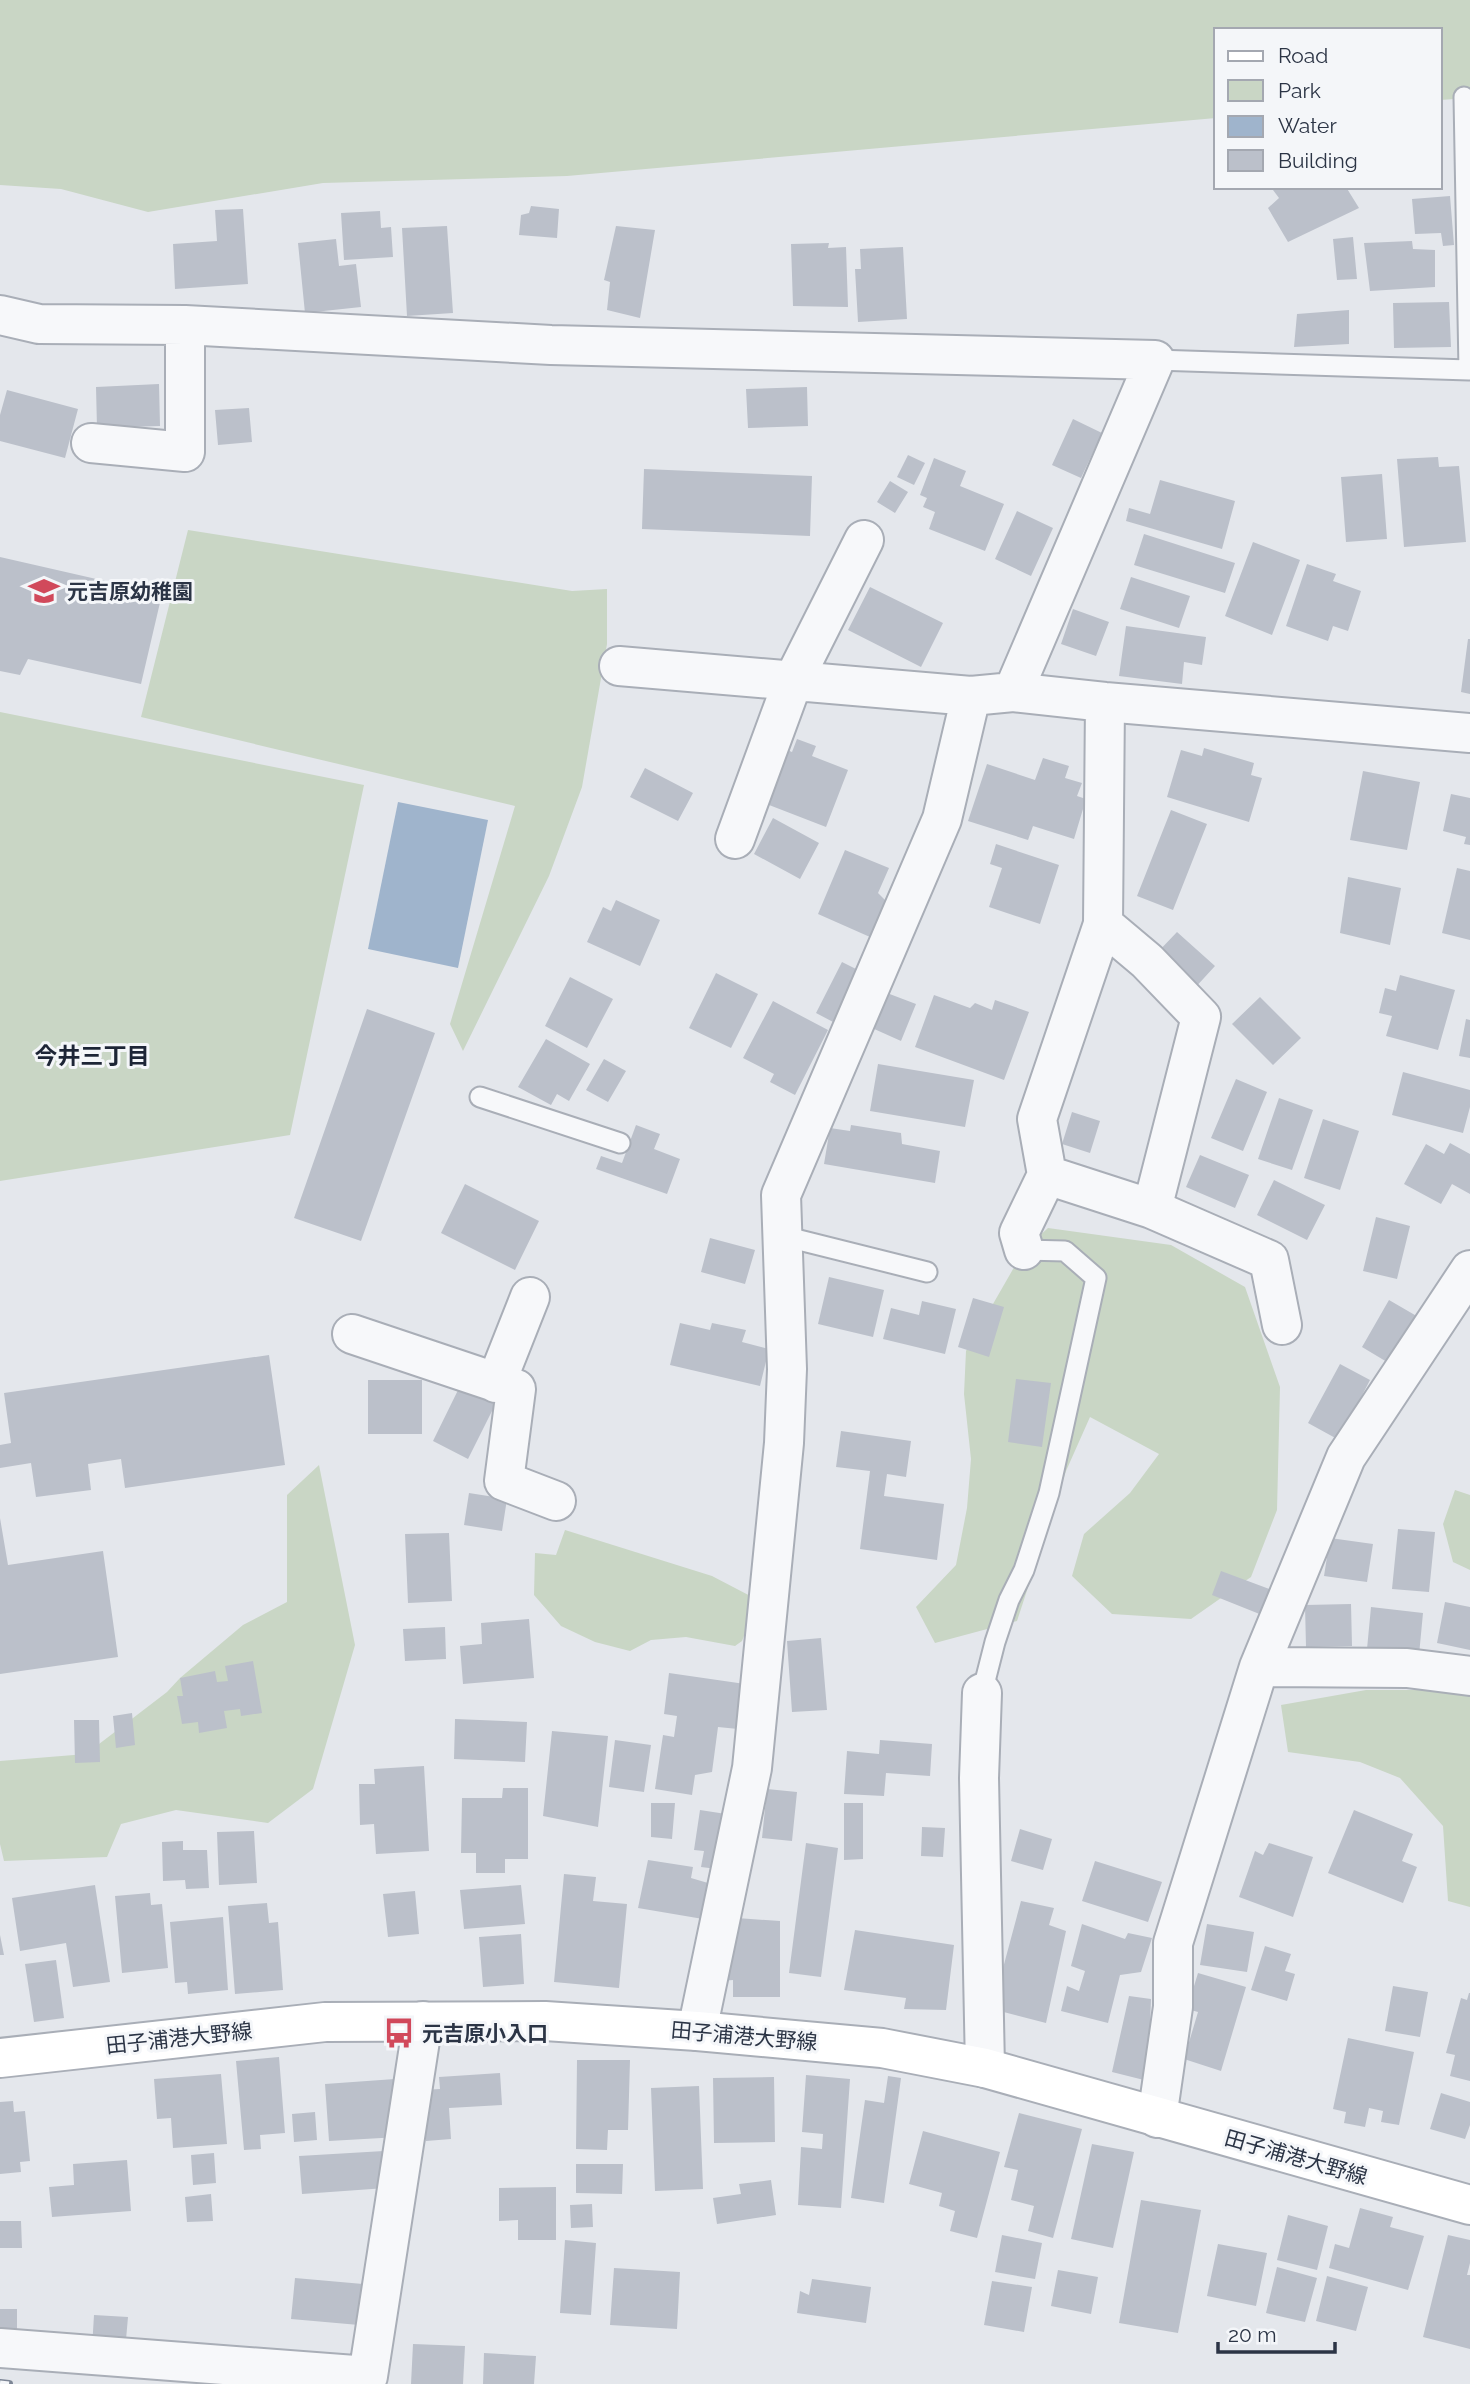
<svg xmlns="http://www.w3.org/2000/svg" width="1470" height="2384" viewBox="0 0 1470 2384" font-family="Raleway,'Noto Sans JP',sans-serif">
<rect width="100%" height="100%" fill="#e4e7ec"/>
<path fill="#c9d6c5" d="M0,0H1470V98L1440,100V30H1216V118L567,176L323,183L148,212L61,189L0,185Z
M188,530L572,591L607,589V644L582,787L549,876L463,1051L450,1024L515,806L141,717Z
M0,712L364,785L290,1135L0,1181Z
M1048,1228L1171,1245L1245,1287L1280,1387L1277,1510L1251,1577L1191,1619L1112,1614L1072,1576L1084,1534L1130,1493L1159,1454L1090,1417L1066,1471L1017,1621L935,1643L916,1607L956,1565L967,1508L971,1459L964,1394L966,1351L1024,1250Z
M319,1465L355,1645L313,1789L268,1823L176,1810L121,1824L107,1857L4,1861L0,1844V1761L86,1754L167,1692L180,1678L243,1625L287,1602V1495Z
M1455,1490L1470,1495V1570L1453,1562L1443,1524Z
M565,1530L712,1576L758,1600L742,1641L735,1646L686,1637L651,1640L630,1651L595,1642L561,1626L534,1595L535,1553L556,1555Z
M1366,1690H1470V1907L1448,1901L1443,1826L1400,1778L1360,1762L1288,1752L1281,1705Z"/>
<path fill="#9fb4cc" d="M398,802L488,820L458,968L368,949Z"/>
<path fill="#bbc0ca" d="M1277,187H1346L1359,208L1288,242L1268,208L1279,198L1273,190Z
M1450,196L1454,245L1443,246L1441,233L1415,234L1412,199Z
M531,206L559,209L557,238L519,235L521,215L529,213Z
M243,209L248,284L175,289L173,244L217,241L215,210Z
M380,211L381,228L391,227L393,257L344,260L341,213Z
M447,226L453,313L407,316L402,228Z
M616,226L655,230L640,318L607,310L610,282L604,280Z
M1353,237L1357,279L1337,280L1333,239Z
M336,239L339,266L356,264L361,307L305,313L298,243Z
M1412,241L1413,249L1435,250V287L1370,291L1364,243Z
M829,243L828,248L846,247L848,307L793,306L791,244Z
M903,247L907,319L858,322L855,269H861L860,249Z
M1449,302L1451,347L1394,348L1393,303Z
M1349,310V344L1294,347L1297,314Z
M159,384L160,426L97,428L96,387Z
M807,387L808,426L748,428L746,389Z
M7,390L78,409L65,458L0,441V415Z
M249,408L252,442L218,445L215,410Z
M1073,419L1102,433L1081,478L1052,465Z
M908,455L925,463L914,485L897,477Z
M1438,457L1439,467L1459,466L1466,542L1404,547L1397,459Z
M934,458L966,471L960,486L1004,504L985,551L929,529L935,512L923,507L927,498L920,495Z
M644,469L812,476L810,536L642,529Z
M1382,474L1387,539L1346,542L1341,477Z
M1160,480L1235,501L1222,549L1126,521L1129,508L1150,514Z
M890,481L908,492L895,513L877,502Z
M1017,511L1053,528L1031,576L995,559Z
M1144,534L1235,563L1225,593L1134,565Z
M1253,542L1300,560L1272,635L1225,616Z
M0,557L162,594L141,684L28,659L20,675L0,671Z
M1307,564L1336,574L1333,581L1361,591L1348,631L1333,626L1328,641L1286,626Z
M1131,577L1190,596L1179,628L1120,609Z
M870,587L943,623L921,667L848,630Z
M1073,609L1109,622L1096,656L1061,644Z
M1126,626L1206,637L1202,665L1184,662L1182,684L1119,676Z
M1468,639H1470V694L1461,692Z
M797,739L816,746L812,756L848,770L826,827L759,801L780,747L792,752Z
M1204,748L1254,763L1251,775L1262,778L1249,822L1167,797L1181,750L1202,756Z
M1043,758L1069,766L1065,778L1082,783L1077,796L1086,799L1074,839L1033,826L1028,840L968,821L987,764L1035,780Z
M645,768L693,793L678,821L630,797Z
M1363,771L1420,782L1407,850L1350,840Z
M1451,794L1470,798V845L1464,844L1466,837L1443,831Z
M1171,810L1207,824L1173,910L1137,896Z
M773,818L819,843L800,879L754,854Z
M996,844L1059,865L1040,924L989,907L1002,868L990,864Z
M845,850L889,868L878,893L886,901L870,937L818,914Z
M1457,868L1470,871V940L1442,933Z
M1348,877L1401,888L1390,945L1340,933Z
M616,900L660,920L640,966L587,942L603,907L611,911Z
M1177,932L1215,966L1193,990L1155,955Z
M842,962L862,972L835,1023L816,1013Z
M716,973L758,994L731,1048L689,1028Z
M1400,975L1455,990L1438,1050L1386,1036L1392,1016L1379,1013L1385,988L1396,991Z
M570,977L613,999L587,1048L545,1026Z
M887,993L916,1004L901,1041L872,1028Z
M934,995L970,1008L975,1003L992,1010L995,1000L1029,1012L1004,1080L915,1047Z
M1260,997L1301,1038L1273,1065L1232,1024Z
M773,1001L828,1030L795,1095L770,1082L774,1074L743,1058Z
M367,1009L435,1033L361,1241L294,1218Z
M1466,1019L1470,1020V1058L1459,1056Z
M546,1039L590,1064L569,1101L557,1094L551,1105L518,1087Z
M604,1059L626,1071L608,1102L586,1090Z
M878,1064L974,1080L965,1127L870,1111Z
M1403,1072L1470,1090V1107L1463,1133L1392,1115Z
M1236,1079L1267,1092L1243,1151L1211,1138Z
M1279,1098L1313,1110L1292,1170L1258,1159Z
M1072,1112L1100,1121L1090,1153L1062,1144Z
M1323,1119L1359,1131L1340,1190L1304,1178Z
M636,1125L660,1134L654,1149L680,1159L667,1194L596,1169L601,1156L622,1163Z
M851,1125L901,1133L902,1144L940,1151L935,1183L824,1164L830,1128L850,1131Z
M1450,1143L1470,1154V1194L1452,1184L1441,1204L1404,1184L1426,1144L1444,1154Z
M1200,1155L1249,1175L1235,1208L1186,1187Z
M1274,1180L1325,1205L1307,1240L1257,1215Z
M465,1184L539,1221L515,1270L441,1233Z
M1376,1217L1410,1226L1397,1279L1363,1271Z
M710,1238L755,1250L745,1284L701,1272Z
M829,1277L884,1290L873,1337L818,1324Z
M973,1298L1004,1307L989,1357L958,1347Z
M1389,1300L1420,1318L1392,1365L1362,1347Z
M922,1301L956,1309L945,1354L883,1339L891,1308L919,1315Z
M680,1323L710,1330L712,1323L746,1330L742,1342L769,1349L760,1386L670,1365Z
M269,1355L285,1465L125,1488L121,1459L88,1464L91,1490L36,1497L31,1463L0,1468V1445L11,1443L4,1393Z
M1340,1364L1370,1380L1339,1440L1308,1423Z
M1016,1379L1051,1383L1042,1447L1008,1442Z
M368,1380H422V1434H368Z
M461,1384L497,1401L468,1459L433,1441Z
M841,1431L911,1441L906,1477L887,1474L884,1496L944,1504L937,1560L860,1549L870,1471L836,1467Z
M469,1493L507,1499L502,1531L464,1525Z
M0,1518L8,1565L103,1551L118,1657L0,1674Z
M1398,1529L1435,1532L1429,1592L1392,1589Z
M449,1533L452,1601L408,1603L405,1534Z
M1330,1538L1373,1544L1367,1582L1324,1576Z
M1221,1571L1272,1590L1262,1615L1212,1595Z
M1445,1602L1470,1607V1650L1437,1643Z
M1351,1604L1352,1646L1306,1647L1305,1605Z
M1371,1607L1423,1613L1419,1655L1367,1649Z
M529,1619L534,1678L463,1684L460,1646L482,1644L481,1623Z
M445,1627L446,1659L405,1661L403,1629Z
M821,1638L827,1710L792,1712L787,1641Z
M253,1661L262,1713L241,1716L240,1709L224,1711L227,1728L199,1733L198,1722L182,1724L177,1696H183L180,1678L215,1671L217,1682L228,1681L225,1666Z
M669,1673L745,1684L738,1729L718,1727L712,1772L695,1775L692,1795L655,1789L663,1735L674,1737L677,1716L664,1714Z
M132,1713L135,1745L116,1748L113,1716Z
M455,1719L527,1722L525,1762L454,1759Z
M74,1720H99L100,1762L75,1763Z
M552,1731L608,1736L598,1827L543,1816Z
M615,1740L651,1745L644,1792L609,1787Z
M880,1740L932,1744L930,1776L886,1773L884,1796L844,1794L847,1751L879,1754Z
M424,1766L429,1851L376,1854L374,1824L360,1825L359,1784H375L374,1769Z
M503,1788H528V1859H505V1873H476V1853H461L462,1798H502Z
M767,1789L797,1792L792,1841L762,1838Z
M651,1803H675L672,1839L651,1837Z
M844,1803H863V1859L844,1860Z
M700,1810L726,1814L717,1869L701,1867L704,1851L694,1850Z
M1354,1810L1413,1834L1402,1861L1417,1867L1403,1903L1328,1873Z
M922,1827L945,1828L943,1857L921,1856Z
M1020,1829L1052,1839L1043,1870L1011,1861Z
M254,1831L257,1883L219,1885L217,1832Z
M183,1841V1850H207L209,1888L186,1889L185,1880L163,1881L162,1842Z
M806,1843L838,1848L821,1977L789,1973Z
M1269,1843L1313,1857L1293,1917L1239,1897L1255,1851L1263,1855Z
M648,1860L693,1867L691,1878L708,1883L703,1919L638,1908Z
M1095,1861L1162,1882L1148,1922L1082,1901Z
M564,1874L596,1877L593,1901L627,1904L619,1988L554,1982Z
M95,1885L110,1982L73,1987L66,1943L20,1951L12,1898Z
M521,1885L525,1924L464,1929L460,1890Z
M415,1891L419,1934L388,1937L383,1894Z
M150,1893L151,1905L162,1904L168,1968L122,1973L115,1896Z
M1021,1901L1054,1908L1049,1925L1066,1931L1046,2023L992,2009Z
M267,1903L269,1923L278,1922L283,1990L235,1994L228,1906Z
M223,1917L228,1990L188,1994L187,1982L175,1983L170,1922Z
M737,1918L780,1921V1997H733V1980L721,1981Z
M1082,1924L1125,1939L1128,1933L1152,1938L1141,1972L1120,1975L1108,2023L1061,2011L1067,1986L1079,1991L1085,1971L1071,1966Z
M1207,1924L1254,1932L1247,1972L1200,1965Z
M855,1930L954,1945L946,2010L904,2009L906,1998L844,1990Z
M521,1934L524,1984L483,1987L479,1937Z
M0,1935L4,1955H0Z
M1265,1946L1291,1954L1285,1971L1295,1974L1287,2001L1251,1990Z
M56,1960L64,2018L34,2022L25,1964Z
M1198,1973L1246,1987L1221,2071L1184,2059L1198,2012L1187,2009Z
M1393,1986L1428,1992L1420,2037L1385,2031Z
M1469,1993H1470V2081L1450,2076L1455,2055L1446,2053L1461,1998L1467,2000Z
M1129,1996L1151,1999L1148,2081L1112,2072Z
M1348,2038L1414,2052L1399,2125L1381,2122L1383,2111L1369,2108L1365,2127L1344,2123L1346,2112L1333,2109Z
M279,2057L285,2133L260,2135L261,2149L244,2150L236,2061Z
M577,2060H630L628,2130H608L607,2150L576,2149Z
M500,2073L502,2105L449,2108L451,2139L426,2141L423,2090L440,2089L439,2077Z
M221,2074L227,2144L173,2148L171,2118L157,2119L154,2079Z
M806,2075L850,2079L841,2208L798,2205L801,2147L822,2149L823,2134L802,2132Z
M888,2076L901,2078L884,2203L851,2198L865,2100L884,2103Z
M774,2077L775,2142L714,2143L713,2078Z
M395,2079L399,2137L329,2141L325,2084Z
M699,2086L703,2189L655,2191L651,2088Z
M1441,2093L1470,2102V2125L1465,2139L1430,2129Z
M13,2101L14,2112L25,2111L30,2161L20,2162L21,2172L0,2174V2102Z
M315,2112L317,2140L294,2142L292,2114Z
M1019,2113L1082,2129L1053,2238L1028,2231L1034,2206L1011,2200L1018,2170L1004,2167Z
M923,2131L1000,2152L977,2238L950,2231L955,2211L939,2206L942,2193L909,2184Z
M1092,2144L1134,2152L1113,2248L1071,2239Z
M384,2151L386,2188L302,2194L299,2156Z
M214,2153L216,2183L193,2185L191,2155Z
M127,2160L131,2211L52,2217L49,2187L74,2185L73,2164Z
M576,2164H623L622,2194L576,2193Z
M771,2180L776,2215L717,2224L713,2198L741,2194L739,2184Z
M556,2187V2240H518V2220L499,2221V2188Z
M211,2194L213,2221L187,2222L185,2197Z
M1141,2200L1201,2210L1178,2333L1119,2323Z
M592,2204L593,2227L571,2228L570,2205Z
M1360,2208L1393,2217L1390,2227L1424,2236L1408,2290L1329,2268L1335,2244L1349,2248Z
M1288,2215L1328,2226L1317,2270L1277,2260Z
M0,2221H21L22,2248H0Z
M1002,2235L1042,2243L1035,2279L995,2272Z
M1448,2235L1470,2240V2263L1467,2275H1470V2349L1423,2337Z
M565,2240L596,2243L591,2315L560,2313Z
M1218,2244L1267,2253L1256,2306L1207,2296Z
M1277,2267L1317,2278L1305,2322L1266,2313Z
M614,2268L680,2272L677,2329L610,2325Z
M1058,2270L1098,2277L1091,2314L1051,2306Z
M1327,2276L1368,2287L1356,2331L1316,2321Z
M295,2278L363,2284L359,2325L291,2319Z
M812,2279L871,2287L866,2323L797,2313L800,2291L809,2295Z
M992,2281L1032,2287L1024,2332L984,2325Z
M0,2309H17V2340H0Z
M94,2315L128,2317L125,2351L92,2348Z
M413,2344L465,2346L463,2384H411Z
M484,2353L536,2356L534,2384H483Z"/>
<g fill="none" stroke-linecap="round" stroke-linejoin="round">
<g stroke="#a9aeb7" stroke-width="23">
<path id="service" d="M1155,360L1469,370L1464,97
M480,1097L620,1143
M783,1236L927,1272
M982,1693L995,1642L1009,1600L1024,1570L1049,1493L1096,1278L1065,1251L1024,1250"/>
</g>
<g stroke="#a9aeb7" stroke-width="42">
<path id="minor" d="M0,315L39,324L185,325
M91,443L185,452V325L551,345L1155,360L1013,692
M619,666L971,696L1013,692L1105,702L1470,733
M735,839L793,681L864,540
M1103,924L1147,961L1201,1017L1152,1209
M1047,1175L1152,1209L1269,1260L1282,1325
M1024,1250L1019,1233L1047,1175L1037,1119L1103,924L1105,702
M352,1334L516,1389L504,1481L556,1501
M496,1383L530,1297
M1259,1667L1407,1668L1470,1676
M982,1693L979,1778L985,2068
M697,2031L752,1768L784,1443L787,1369L781,1195L942,819L971,696
M1157,2118L1173,2007V1943L1259,1667L1346,1457L1470,1270
M0,2348L368,2376L423,2021"/>
</g>
<g stroke="#a9aeb7" stroke-width="42">
<path id="secondary" d="M0,2058L325,2022L545,2021L697,2031L882,2048L985,2068L1470,2205"/>
</g>
<use href="#service" stroke="#f7f8fa" stroke-width="19"/>
<use href="#minor" stroke="#f7f8fa" stroke-width="38"/>
<use href="#secondary" stroke="#fff" stroke-width="38"/>
<g stroke="#7d8696" stroke-width="8">
<path id="rail" d="M0,2383L9,2384"/>
</g>
<use href="#rail" stroke="#f4f6f9" stroke-width="5" stroke-dasharray="16" stroke-linecap="butt"/>
</g>
<defs>
<g id="school-bare" transform="scale(2.415)"><path d="M0-5L7-2L0 1L-7-2ZM-4 1L0 2.5L4 1V4Q0 6-4 4Z" fill="#d1495b" stroke="#f4f6f9" stroke-width="2.5" paint-order="stroke"/></g>
<g id="bus-bare" transform="scale(2.415)"><path d="M-5-6H5V4H4V6H2V4H-2V6H-4V4H-5ZM-3.5-4V0h7V-4ZM-3.5 1.2v1.5H-2V1.2ZM2 1.2v1.5H3.5V1.2Z" fill="#d1495b" stroke="#f4f6f9" stroke-width="2.5" paint-order="stroke"/></g>
</defs>
<g fill-rule="evenodd">
<use href="#school-bare" x="44" y="591"/>
<use href="#bus-bare" x="399" y="2033"/>
</g>
<g text-anchor="middle" dominant-baseline="central" stroke-width="6" stroke-linejoin="round" paint-order="stroke">
<g font-size="21" font-weight="bold" fill="#2b3445" stroke="#f4f6f9" text-anchor="start">
<text x="67" y="591">元吉原幼稚園</text>
<text x="422" y="2033">元吉原小入口</text>
</g>
<g font-size="21" fill="#2b3445" stroke="#f4f6f9">
<text transform="translate(744 2036) rotate(5)">田子浦港大野線</text>
<text transform="translate(179 2038) rotate(-6)">田子浦港大野線</text>
<text transform="translate(1296 2157) rotate(16)">田子浦港大野線</text>
</g>
<g font-size="23" font-weight="bold" fill="#1d2536" stroke="#f4f6f9">
<text x="92" y="1055">今井三丁目</text>
</g>
</g>
<rect x="1214" y="28" width="228" height="161" fill="#f4f6f9" stroke="#a4a8b1" stroke-width="2"/>
<rect x="1228" y="51" width="35" height="10" fill="#ffffff" stroke="#a4a8b1" stroke-width="2"/>
<text x="1278" y="63" font-size="21" fill="#2b3445">Road</text>
<rect x="1228" y="80" width="35" height="21" fill="#c9d6c5" stroke="#a4a8b1" stroke-width="2"/>
<text x="1278" y="98" font-size="21" fill="#2b3445">Park</text>
<rect x="1228" y="116" width="35" height="21" fill="#9fb4cc" stroke="#a4a8b1" stroke-width="2"/>
<text x="1278" y="133" font-size="21" fill="#2b3445">Water</text>
<rect x="1228" y="150" width="35" height="21" fill="#bbc0ca" stroke="#a4a8b1" stroke-width="2"/>
<text x="1278" y="168" font-size="21" fill="#2b3445">Building</text>
<path d="M1218 2342v10h117v-10" fill="none" stroke="#2b3445" stroke-width="3.5"/>
<text x="1228" y="2342" font-size="21" fill="#2b3445" stroke="#f4f6f9" stroke-width="5" paint-order="stroke">20 m</text>
</svg>
